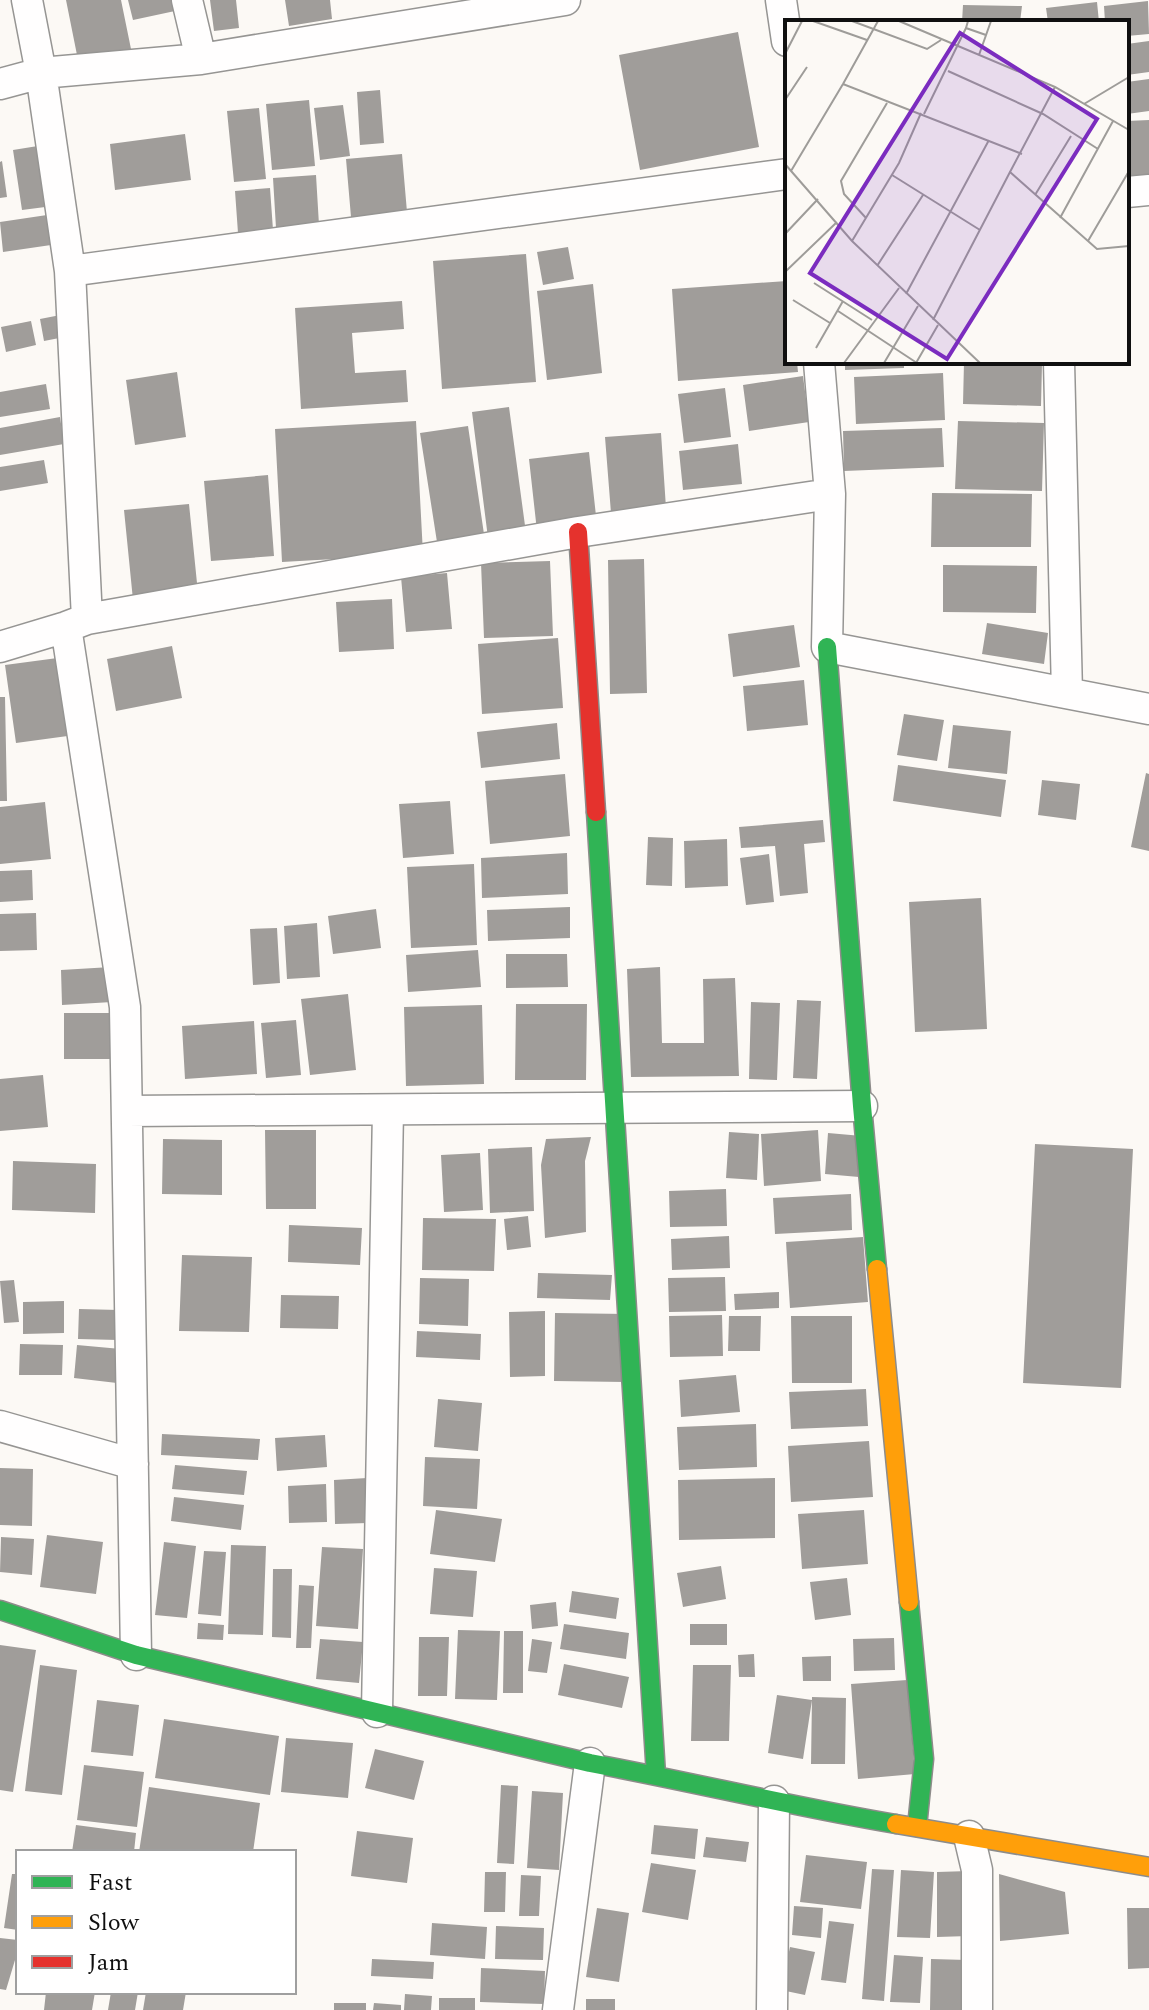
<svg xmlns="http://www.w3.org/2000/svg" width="1149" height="2010" viewBox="0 0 1149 2010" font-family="Spectral,serif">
<rect width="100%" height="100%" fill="#fcf9f5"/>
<path fill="#a09d9a" d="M66,0H121L131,49L78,60Z
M128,0H172L175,11L133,20Z
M210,0H236L239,28L214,31Z
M285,0H330L332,19L289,26Z
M1148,1L1149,34L1127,36V22H1105L1104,6Z
M1097,2L1099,22H1048L1046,8Z
M963,5L1022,6L1020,22H962Z
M738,32L759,147L640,170L619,55Z
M1149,41V72L1127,75V44Z
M1149,79V111L1127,114V82Z
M380,90L384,143L360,145L357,92Z
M309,100L315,166L272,170L266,104Z
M343,105L350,156L320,160L314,108Z
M259,108L266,179L234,182L227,111Z
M1149,120V176L1127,178V121Z
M185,134L191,180L115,190L110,144Z
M44,145L53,206L22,210L13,150Z
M402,154L407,212L351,217L346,159Z
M2,161L7,197L0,198V162Z
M316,175L319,225L276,228L273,178Z
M270,188L273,230L238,233L235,191Z
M47,215L51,245L3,252L0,222Z
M568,247L574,279L543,285L537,252Z
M526,254L536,382L442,389L433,261Z
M787,281V362H797L798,372L678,381L672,289Z
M593,284L602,373L547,380L537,291Z
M402,301L404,329L352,333L355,373L406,370L408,402L301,409L295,308Z
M81,311L85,333L44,341L40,319Z
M31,321L36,345L6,352L1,327Z
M845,362H904V368L845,370Z
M964,362L1042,364L1041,406L963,404Z
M177,372L186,437L135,445L126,380Z
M943,373L945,420L856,424L854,377Z
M803,376L809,422L749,431L743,385Z
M46,384L50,409L0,417V392Z
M725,388L731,437L684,443L678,394Z
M509,407L526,533L488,538L472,412Z
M60,417L64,444L0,455V428Z
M416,421L423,554L282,562L275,429Z
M958,421L1044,423L1042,491L955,489Z
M468,426L484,534L437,542L420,433Z
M942,428L944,467L844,471L843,431Z
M661,433L666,508L611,513L605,437Z
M738,444L742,484L683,490L679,451Z
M589,452L597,525L537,531L529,459Z
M44,460L48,483L0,491V467Z
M268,475L274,556L211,561L204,481Z
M932,493L1032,494L1031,547H931Z
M189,504L198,593L133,600L124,510Z
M644,559L647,693L610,694L608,560Z
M550,561L553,636L484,638L481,563Z
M943,565L1037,566L1036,613L943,612Z
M447,573L452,629L406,632L401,577Z
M392,599L394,649L339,652L336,602Z
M987,623L1048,633L1044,664L982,654Z
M794,625L800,667L733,677L728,634Z
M558,638L563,708L482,714L478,644Z
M172,646L182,698L116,711L107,659Z
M65,657L75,735L16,743L5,665Z
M804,680L808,725L747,731L743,686Z
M0,697H5L7,801H0Z
M904,714L944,720L937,761L897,755Z
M557,723L560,759L481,768L477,732Z
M953,725L1011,731L1007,774L948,768Z
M898,765L1006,780L1001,817L893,801Z
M1146,773L1149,774V851L1131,847Z
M565,774L570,836L490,844L485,781Z
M1042,780L1080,784L1076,820L1038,815Z
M450,801L454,854L403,858L399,804Z
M45,802L51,859L0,864V807Z
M823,820L825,842L804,844L808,893L780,896L775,846L741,848L739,827Z
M648,837L673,838L672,886L646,885Z
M727,839L728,886L685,888L684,841Z
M567,853L568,894L482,898L481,858Z
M769,854L774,902L746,905L740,858Z
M474,864L477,945L411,948L407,867Z
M32,870L33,900L0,902V871Z
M981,898L987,1029L915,1032L909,902Z
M570,907V938L488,941L487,910Z
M376,909L381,948L333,954L328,916Z
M36,913L37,950L0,951V914Z
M317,923L320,977L287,979L284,926Z
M277,928L280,983L253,985L250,929Z
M478,950L481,987L408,992L406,955Z
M506,954H567L568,987L506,988Z
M111,967L112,1002L62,1005L61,970Z
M660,967L662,1043H704L703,979L735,978L739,1076L631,1077L627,969Z
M348,994L356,1070L310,1075L301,999Z
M797,1000L821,1001L817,1079L793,1078Z
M751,1002L780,1003L777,1080L749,1079Z
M516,1004H587L586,1080H515Z
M482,1005L484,1084L406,1086L404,1007Z
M64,1013H115L114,1059H64Z
M296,1020L301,1075L266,1078L261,1023Z
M254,1021L257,1074L185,1079L182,1026Z
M43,1075L48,1127L0,1131V1079Z
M265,1130H316V1209H266Z
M818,1130L821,1181L764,1186L761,1134Z
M729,1132L759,1134L757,1180L726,1178Z
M828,1133L862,1136L859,1177L825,1174Z
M591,1137L585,1161L586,1232L545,1238L541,1165L546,1139Z
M163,1139L222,1140V1195L162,1194Z
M1035,1144L1133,1149L1121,1388L1023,1383Z
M532,1147L534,1211L490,1213L488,1149Z
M480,1153L483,1210L444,1212L441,1155Z
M13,1161L96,1164L95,1213L12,1210Z
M726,1189L727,1226L670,1227L669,1191Z
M851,1194L852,1230L775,1234L773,1198Z
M528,1216L531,1247L507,1250L504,1219Z
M423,1218L496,1219L494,1271L422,1270Z
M289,1225L362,1228L360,1265L288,1262Z
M729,1236L730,1268L672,1270L671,1239Z
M863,1237L868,1302L790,1308L786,1242Z
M182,1255L252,1257L249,1332L179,1331Z
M538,1273L612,1275L610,1300L537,1298Z
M725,1277L726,1311L669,1312L668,1278Z
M420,1278L469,1279L468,1326L419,1324Z
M14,1280L19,1322L4,1323L0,1281Z
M779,1292V1308L735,1310L734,1294Z
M281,1295L339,1296L338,1329L280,1328Z
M64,1301V1333L23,1334V1302Z
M79,1309L119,1310L118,1340L78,1339Z
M545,1311V1376L510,1377L509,1312Z
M555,1313L627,1314L625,1382L554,1381Z
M722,1315L723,1356L670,1357L669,1316Z
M729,1316H761L760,1351H728Z
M791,1316H852V1383H792Z
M417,1331L481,1334L480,1360L416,1357Z
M20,1344L63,1345L62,1375H19Z
M77,1345L121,1349L117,1383L74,1378Z
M736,1375L740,1412L681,1417L679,1380Z
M866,1389L868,1426L791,1429L789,1392Z
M438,1399L482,1403L478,1451L434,1447Z
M756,1424L757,1467L679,1470L677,1427Z
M162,1434L260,1439L258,1460L161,1455Z
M325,1435L327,1467L277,1471L275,1438Z
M869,1441L873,1497L791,1502L788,1446Z
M425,1457L480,1459L477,1509L423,1506Z
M175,1465L247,1471L244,1495L172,1489Z
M0,1468L33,1469L32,1526L0,1525Z
M367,1478L368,1523L335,1524L334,1480Z
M775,1478V1538L679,1540L678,1480Z
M326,1484L327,1522L289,1523L288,1486Z
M174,1497L244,1505L241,1530L171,1521Z
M436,1510L502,1519L495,1562L430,1554Z
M864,1510L868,1564L802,1569L798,1514Z
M47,1535L103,1542L96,1594L40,1587Z
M1,1537L34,1539L32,1575L0,1572Z
M164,1542L196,1546L187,1618L155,1615Z
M231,1545L266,1546L263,1635L228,1634Z
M322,1547L363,1549L358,1629L316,1626Z
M204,1551L226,1552L221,1616L198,1614Z
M721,1566L726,1599L683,1607L677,1573Z
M434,1568L477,1571L473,1617L430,1614Z
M273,1569H292L291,1638L272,1637Z
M847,1578L851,1615L815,1620L810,1582Z
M299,1585L314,1586L311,1648H296Z
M572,1591L619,1598L616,1619L569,1612Z
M556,1602L558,1626L532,1629L530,1605Z
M198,1623L224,1625L223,1640L197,1639Z
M564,1624L629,1633L626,1659L560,1649Z
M690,1624H727V1645H690Z
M458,1630L500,1631L497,1700L455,1699Z
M504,1631H523V1693H503Z
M419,1637H449L447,1696H418Z
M894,1638L895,1670L854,1671L853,1639Z
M320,1639L363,1642L359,1683L316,1679Z
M532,1639L552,1642L547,1673L528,1671Z
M0,1645L36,1650L13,1792L0,1790Z
M754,1654L755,1677H739L738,1655Z
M831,1656V1681H803L802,1657Z
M564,1664L629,1677L622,1708L558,1695Z
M40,1665L77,1670L62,1795L25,1791Z
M693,1665H731L729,1741H691Z
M907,1680L915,1774L858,1779L851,1684Z
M777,1695L812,1700L803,1759L768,1753Z
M812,1697L846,1698L845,1764H811Z
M97,1700L139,1705L133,1756L91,1752Z
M164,1719L279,1736L270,1795L155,1778Z
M286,1738L353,1743L348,1798L281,1792Z
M375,1749L424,1761L414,1800L365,1788Z
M84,1765L144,1772L137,1827L77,1820Z
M501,1785L518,1786L514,1864L497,1863Z
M149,1787L260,1803L253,1852H139Z
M532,1791L563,1793L559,1870L527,1868Z
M76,1825L136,1833L134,1852H72Z
M654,1825L698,1829L695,1859L651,1854Z
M357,1831L413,1838L407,1883L351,1876Z
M706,1837L749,1842L746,1862L703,1857Z
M806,1855L867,1862L861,1909L800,1902Z
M651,1863L696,1870L688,1920L642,1912Z
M872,1869L894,1870L884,2001L862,1999Z
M901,1870L934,1872L930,1938L897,1937Z
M969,1871V1936L937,1937V1872Z
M485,1872H506L505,1912H484Z
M12,1874H18V1930L4,1928Z
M999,1874L1065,1892L1069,1934L1000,1941Z
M521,1875L541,1876L539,1916H519Z
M794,1906L823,1908L821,1938L792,1935Z
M597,1908L629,1913L619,1982L586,1977Z
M1127,1908H1149V1968L1128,1969Z
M829,1921L854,1924L846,1983L821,1980Z
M432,1923L487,1927L485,1959L430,1955Z
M496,1926L544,1928L543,1960L495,1959Z
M0,1938L18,1940V1950L6,1990L0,1989Z
M790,1947L815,1952L805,1995L781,1990Z
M894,1955L923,1957L920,2003L890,2002Z
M372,1959L434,1962L433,1979L371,1976Z
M931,1959L967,1960L966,2010H930Z
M481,1968L545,1971L544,2004L480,2002Z
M46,1992H95L92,2010H44Z
M111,1992H138L135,2010H108Z
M146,1992H186L183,2010H143Z
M405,1994L432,1996L431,2010H404Z
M439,1998H475V2010H439Z
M586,1999H615V2010H586Z
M334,2003H366V2010H334Z
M374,2003L401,2005V2010H373Z"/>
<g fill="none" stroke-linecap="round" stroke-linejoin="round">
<g stroke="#969593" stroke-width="33">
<path id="street" d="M27,0L41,73L70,271L87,619
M187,0L201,59
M781,0L787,41
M0,84L41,73L201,59L565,0
M1127,192L1149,190
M70,271L787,174
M819,362L830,494L827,647L1149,709
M1059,362L1067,693
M66,627L125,1007L136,1655
M0,647L66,627L87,619L578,532L830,494
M127,1111L862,1106
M0,1426L133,1464
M377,1712L388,1110
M969,1836L977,1870V2010
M558,2010L590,1763
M772,2010L774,1801"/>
</g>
<g stroke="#8d8c8a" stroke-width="21">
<path id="fast" d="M827,647L862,1106L877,1269
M596,812L656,1775
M909,1602L924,1759L917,1827
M0,1610L136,1655L590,1763C693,1782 794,1807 896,1824"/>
</g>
<g stroke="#8d8c8a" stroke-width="21">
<path id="slow" d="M877,1269L909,1602
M896,1824L1149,1867"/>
</g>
<g stroke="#8d8c8a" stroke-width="21">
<path id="jam" d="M578,532L596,812"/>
</g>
<use href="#street" stroke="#fffefe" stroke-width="30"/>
<use href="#fast" stroke="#30b455" stroke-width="18"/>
<use href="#slow" stroke="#ff9f0a" stroke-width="18"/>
<use href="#jam" stroke="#e5322d" stroke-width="18"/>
</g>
<g transform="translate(785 20)">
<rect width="344" height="344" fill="#fcf9f5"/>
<path fill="none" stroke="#9e9c99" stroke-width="2" d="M28,1L82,20M67,1L142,29L156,20M114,1L270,67L344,110M183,1L181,8L201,15M0,34L17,1M194,35L206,1M163,51L258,94L313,129M58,64L93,1M270,67L225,152L312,229L344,226M0,80L22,47M299,84L344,57M139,94L181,8M0,144L67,221L195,343M6,151L58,64L237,134M107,155L195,210M250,175L286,116M81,198L59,174L56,161L102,83M275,198L328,101M0,214L33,179M67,221L114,143L136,93M303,221L344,151M92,246L138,175M0,252L52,202M29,263L87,300M121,274L204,120M8,280L45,303M53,291L132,343M148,300L225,152M31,328L58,281M59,343L114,268M99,343L133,286M131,343L153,305"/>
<path fill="#7b2cbf" fill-opacity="0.15" stroke="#7b2cbf" stroke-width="4" d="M175,13L312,99L162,339L25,253Z"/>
<rect width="344" height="344" fill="none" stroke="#101010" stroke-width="4"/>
</g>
<rect x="16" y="1850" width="280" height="144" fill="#ffffff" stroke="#9f9f9f" stroke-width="2"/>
<rect x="32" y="1876" width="40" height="12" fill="#30b455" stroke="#9f9f9f" stroke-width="2"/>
<text x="88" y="1890" font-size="24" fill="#101010">Fast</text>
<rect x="32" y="1916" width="40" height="12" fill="#ff9f0a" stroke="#9f9f9f" stroke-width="2"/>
<text x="88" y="1930" font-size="24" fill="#101010">Slow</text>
<rect x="32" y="1956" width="40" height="12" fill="#e5322d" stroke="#9f9f9f" stroke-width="2"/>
<text x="88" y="1970" font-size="24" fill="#101010">Jam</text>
</svg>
